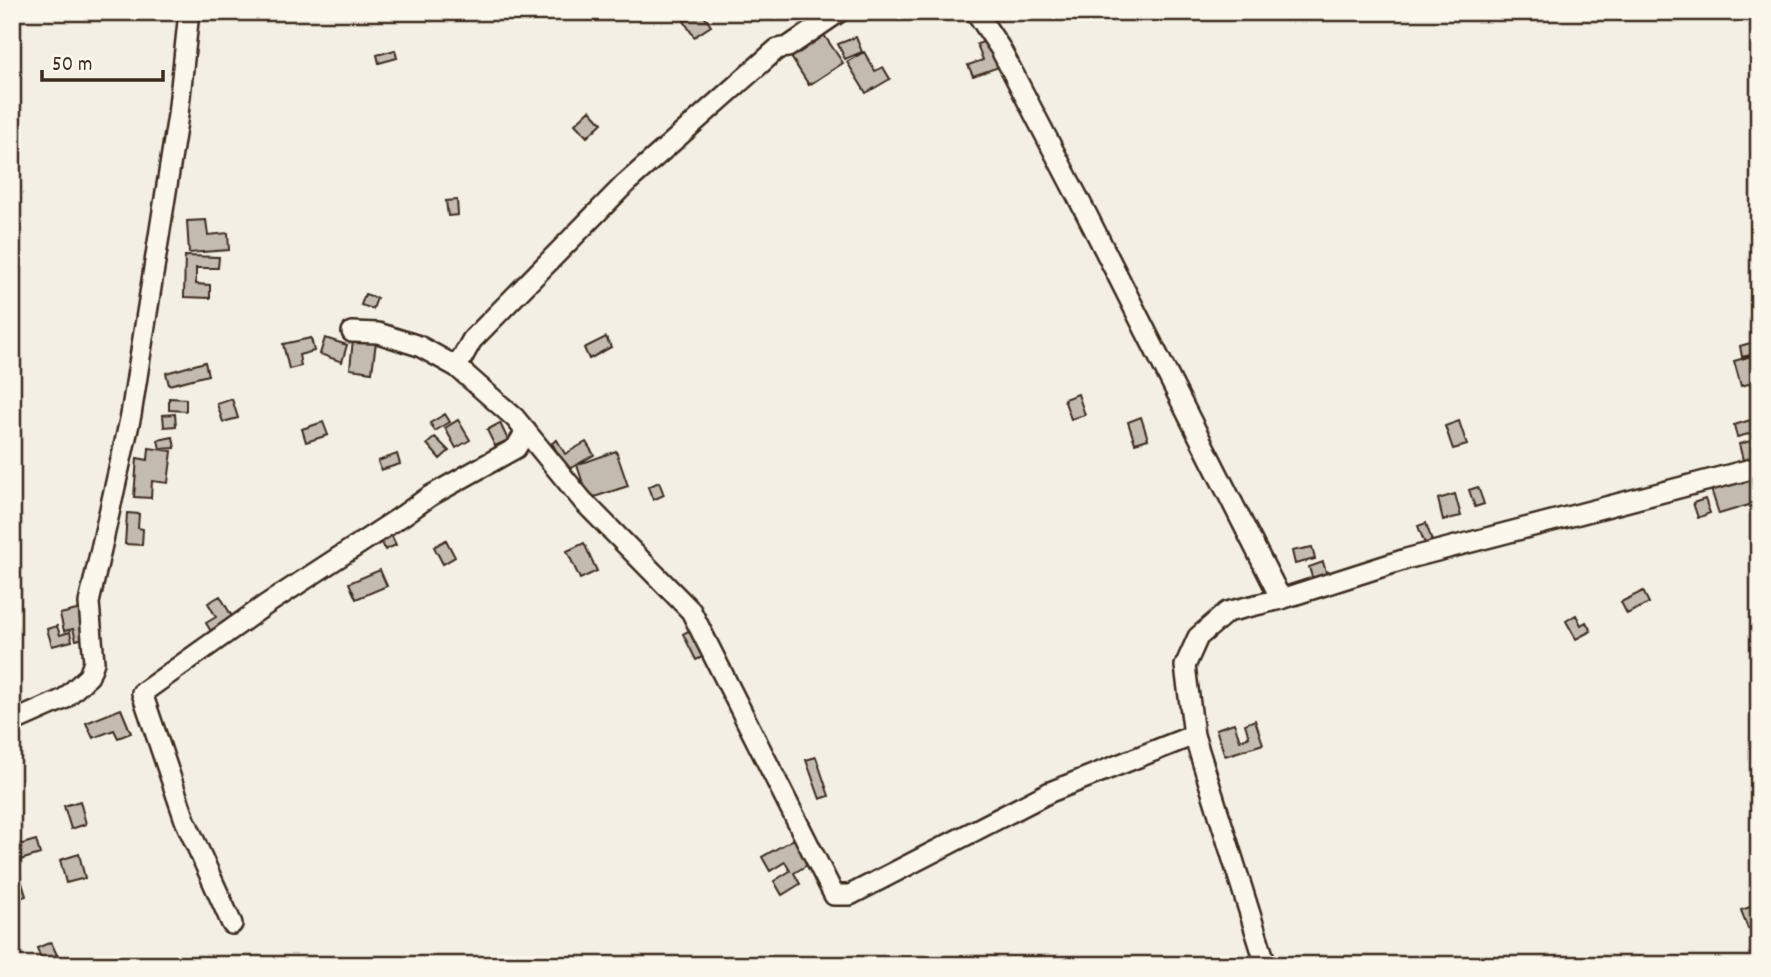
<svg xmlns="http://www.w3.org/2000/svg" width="1771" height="977" viewBox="0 0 1771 977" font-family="Dekko,sans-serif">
<rect width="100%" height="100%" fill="#f3efe4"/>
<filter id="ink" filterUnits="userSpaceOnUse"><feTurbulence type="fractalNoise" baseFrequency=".0143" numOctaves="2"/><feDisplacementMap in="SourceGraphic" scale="14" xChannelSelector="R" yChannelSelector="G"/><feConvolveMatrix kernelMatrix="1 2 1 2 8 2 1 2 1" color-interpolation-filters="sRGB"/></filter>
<g filter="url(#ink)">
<path fill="#c3bbb0" stroke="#3b2a1e" stroke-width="2" d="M698,12H701L711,26L694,37L684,21Z
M824,35L843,63L809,85L791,57Z
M856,37L862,52L845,59L838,44Z
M989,40L999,67L973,76L968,65L983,60L977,44Z
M395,50L397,58L379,63L377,55Z
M864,52L875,71L883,67L890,79L866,93L847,62Z
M590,110L602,123L587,137L575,124Z
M457,200L458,215L448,216L446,201Z
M206,220L208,235L228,233L229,250L189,253L187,221Z
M185,256L219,257L218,268H196V284L210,285V298L184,297Z
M365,294L377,298L373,309L361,305Z
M606,337L611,347L589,359L584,348Z
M311,338L314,351L299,355L301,366L289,369L283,344Z
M325,338L347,345L342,362L320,354Z
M353,339L376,342L372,372L350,369Z
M1757,341L1759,353L1742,357L1740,346Z
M1759,354V388L1756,382L1741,386L1734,361Z
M205,362L208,375L169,385L166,373Z
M1078,394L1085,415L1071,419L1064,399Z
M169,398L186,399V411L169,410Z
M232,399L238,418L223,422L217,404Z
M175,414L176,426L164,427L163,415Z
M445,414L450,422L435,431L430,423Z
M1141,417L1148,439L1135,443L1128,422Z
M1754,419L1757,432L1737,437L1734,425Z
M458,420L470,440L456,448L445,428Z
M1459,421L1467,445L1453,449L1445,426Z
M323,422L328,435L306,442L302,429Z
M500,423L508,440L495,446L487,430Z
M173,437L175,448L160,449L158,440Z
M435,437L449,451L440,459L427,444Z
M1759,439V461L1744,464L1739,444Z
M557,440L565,454L586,442L594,455L567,470L552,443Z
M149,448L172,451L168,483L152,481L151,498L134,497L137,458L148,460Z
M616,451L628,486L588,499L577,465Z
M397,454L400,464L381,470L378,461Z
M1750,474L1759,502L1719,514L1710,486Z
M659,482L664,495L653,500L648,487Z
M1478,487L1484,504L1475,507L1469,490Z
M1455,494L1461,516L1443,520L1438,499Z
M1705,499L1710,513L1698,518L1693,503Z
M127,513L139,514L138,528L143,529L142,545L125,544Z
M1426,523L1432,541L1425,544L1418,526Z
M390,532L396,545L385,550L379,537Z
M446,540L455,557L443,564L434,547Z
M584,543L597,571L580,579L567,551Z
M1312,547L1315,559L1295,564L1292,551Z
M1323,562L1327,575L1313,580L1309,567Z
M380,570L387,586L356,599L349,583Z
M1643,591L1649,603L1627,614L1621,602Z
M220,596L234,620L212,633L206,623L216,617L208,603Z
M81,609L88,637L76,640L73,629L64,631L60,614Z
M1576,615L1581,625L1586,622L1591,631L1576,639L1566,621Z
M57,626L60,635L70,632L72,641L52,646L47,629Z
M692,629L705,656L696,660L683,634Z
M121,709L131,733L118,738L114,730L93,738L86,723Z
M1255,720L1263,744L1225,756L1216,729L1234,723L1240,740L1249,737L1245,724Z
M816,757L829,796L820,799L806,760Z
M80,801L86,824L71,829L64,806Z
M794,839L809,864L794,873L800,884L782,895L774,881L790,871L785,862L770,871L762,857Z
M36,840L40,854L17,861L12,847Z
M79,854L85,878L66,883L60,860Z
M19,873L26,896L12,901V875Z
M1759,904V926L1748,929L1741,910Z
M51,942L57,955L42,961L37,948Z"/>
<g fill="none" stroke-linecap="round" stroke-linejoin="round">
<g stroke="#3b2a1e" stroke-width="24">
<path id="minor" d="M976,12L1000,48L1088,217L1281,599
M352,332L378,333L419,346L457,367L515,418L583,501L691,611L834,895H850L1050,792L1194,735
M457,367L472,340L625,184L777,49L788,47L839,12
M12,722L64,699L89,676L94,662L89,603L131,415L178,115L189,12
M232,924L185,820L142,693L264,606L402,516L430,496L516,448L526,431
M1266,965L1194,735L1185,666L1198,637L1227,612L1281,599L1406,559L1759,467"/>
</g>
<use href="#minor" stroke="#fbf7ec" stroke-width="19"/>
</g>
</g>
<rect width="1771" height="977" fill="none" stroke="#fbf7ec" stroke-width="42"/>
<rect x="21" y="21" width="1729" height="935" fill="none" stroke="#3b2a1e" stroke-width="2.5" filter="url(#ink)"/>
<path d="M42 70v10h121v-10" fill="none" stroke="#3b2a1e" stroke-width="3.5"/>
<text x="52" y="70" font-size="21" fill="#3b2a1e" stroke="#fbf7ec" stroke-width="5" paint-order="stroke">50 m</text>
</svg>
